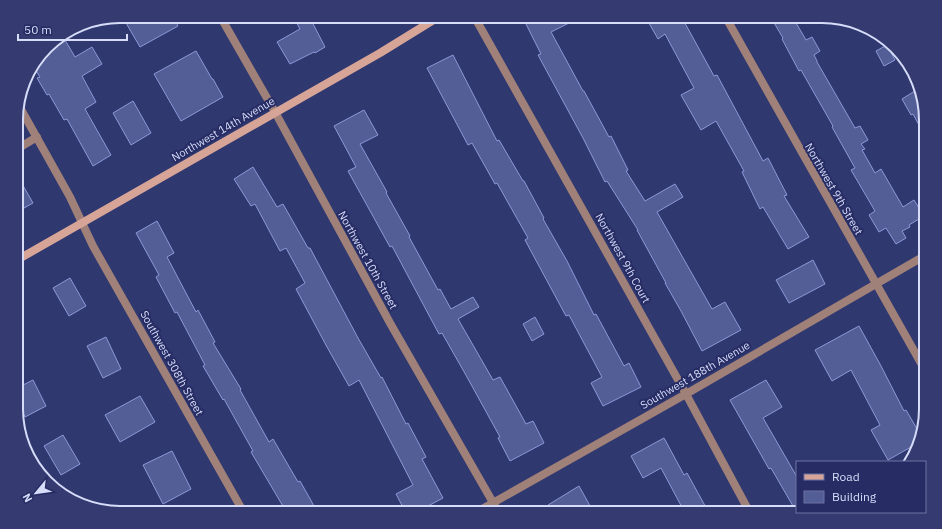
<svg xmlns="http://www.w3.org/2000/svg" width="942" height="529" viewBox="0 0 942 529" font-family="'IBM Plex Sans',sans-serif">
<rect width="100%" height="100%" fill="#303870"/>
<path fill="#545e96" stroke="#8c99d9" d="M122,16H173L178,26L140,47Z
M293,16H309L325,47L315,53L314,52L290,64L277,42L300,29Z
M532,16H583L551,32L583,91H584L609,137L611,136L628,170L626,171L645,201L675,184L683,197L657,212L712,309L725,302L741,330L702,351L681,311L665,283H666L637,230H638L607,181L605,182L583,138L538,55L541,54L524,20Z
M645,16H681L714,76L717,75L763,161L768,158L787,195L784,196L809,237L788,249L763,207L760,209L742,172L744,171L716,121L701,130L681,95L694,88L665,34L658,39Z
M770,16H792L806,40L812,37L820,51L814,55L817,61V62L855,128L860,126L868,140L861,144L865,149L862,150L875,173L881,169L903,207L914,200L924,216L909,225L910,227L902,231L906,238L896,244L886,228L879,232L869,215L875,211L851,170L855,168L832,127L833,126L801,70L799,71L782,39L783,38Z
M62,35L75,57L92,47L102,64L82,76L96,102L85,109L111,155L93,166L67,119L64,120L49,94L47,95L37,78L40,77L33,66L51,42Z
M887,45L895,60L884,66L876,51Z
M196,51L212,79H213L223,97L181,121L154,74Z
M453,55L497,141L499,140L523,181H524L544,218L543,219L567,261L594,315L596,314L624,366L629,363L641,387L603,406L591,383L602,377L569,315L566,316L525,240L528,238L497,183L495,184L472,143L468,145L427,68Z
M918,89L926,113V138L913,114L911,115L902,99Z
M133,101L151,133L131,145L113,113Z
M364,110L378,135L360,144L387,192L386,193L410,236L409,237L438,290L440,289L451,309L473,297L479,307L458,319L493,380L500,377L526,424L533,421L544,443L510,461L498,438L500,437L467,377L442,333L439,334L392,246L390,247L348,171L356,167L334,126Z
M253,167L277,207L283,204L308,248H310L358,338L381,378L382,377L406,424L408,423L426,457L422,459L443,498L415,513H406L396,494L413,485L359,380L349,386L327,347L296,289L305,283L286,248L280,251L255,204L251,206L234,179Z
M17,175L33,203L17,212Z
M157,221L174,253L167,257L196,312L198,310L215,342L213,343L241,389L240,390L269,442L273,439L298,482L300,481L318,513H287L251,452L253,451L224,399L223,400L203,366L205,365L177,312L175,313L156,277L159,275L136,233Z
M813,260L825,284L789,303L776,280Z
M70,278L86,306L69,316L53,288Z
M535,317L544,334L532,341L523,324Z
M859,326L881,366L904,411L906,410L920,434L918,443L888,460L871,430L880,425L851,370L832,381L815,350Z
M106,337L121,369L103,378L87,346Z
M33,380L46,406L25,417L17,400V388Z
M766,380L782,407L763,418L797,477V513L771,468L769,469L730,400Z
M140,396L155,422L120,442L105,415Z
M63,435L80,464L61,475L44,446Z
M664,438L684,475L687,473L709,513H685L661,468L643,478L631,456Z
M172,451L191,489L163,504L143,465Z
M579,486L594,513H552L548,505Z"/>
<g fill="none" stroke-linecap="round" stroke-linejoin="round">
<path stroke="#a08179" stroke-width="8" d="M17,149L37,137"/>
<path stroke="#a08179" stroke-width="8" d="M220,16L275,112L390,323L499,513
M474,16L686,394L750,513
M725,16L926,372
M18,104L70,197L93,246L244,513
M475,513L686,394L926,255"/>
<path stroke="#d6a598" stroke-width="8" d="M17,260L380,53L440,16"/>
</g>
<g text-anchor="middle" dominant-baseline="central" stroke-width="4" stroke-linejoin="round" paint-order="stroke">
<g font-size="11" fill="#d7ddf9" stroke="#272d64">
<text transform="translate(223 129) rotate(-30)">Northwest 14th Avenue</text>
<text transform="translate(834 189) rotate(60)">Northwest 9th Street</text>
<text transform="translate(623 258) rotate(61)">Northwest 9th Court</text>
<text transform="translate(368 260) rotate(61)">Northwest 10th Street</text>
<text transform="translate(172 363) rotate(61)">Southwest 308th Street</text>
<text transform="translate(695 375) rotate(-30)">Southwest 188th Avenue</text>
</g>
</g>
<path d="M0 0H942V529H0ZM120 23H822A97 97 0 0 1 919 120V409A97 97 0 0 1 822 506H120A97 97 0 0 1 23 409V120A97 97 0 0 1 120 23Z" fill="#353b70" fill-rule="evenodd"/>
<path fill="none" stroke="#d7ddf9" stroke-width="2" d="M120 23H822A97 97 0 0 1 919 120V409A97 97 0 0 1 822 506H120A97 97 0 0 1 23 409V120A97 97 0 0 1 120 23Z"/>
<rect x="796" y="461" width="130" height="52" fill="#272d64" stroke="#6d73a0"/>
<rect x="804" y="474" width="20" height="6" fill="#d6a598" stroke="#6d73a0"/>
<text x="832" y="481" font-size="12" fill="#d7ddf9">Road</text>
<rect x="804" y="491" width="20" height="12" fill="#545e96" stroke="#6d73a0"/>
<text x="832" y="501" font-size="12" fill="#d7ddf9">Building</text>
<g transform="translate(36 493) rotate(241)" stroke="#272d64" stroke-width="3" paint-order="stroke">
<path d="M0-3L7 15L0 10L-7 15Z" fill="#d7ddf9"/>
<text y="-6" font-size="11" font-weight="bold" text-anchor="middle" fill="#d7ddf9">N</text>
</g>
<path d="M18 34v6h109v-6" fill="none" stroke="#d7ddf9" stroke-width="2"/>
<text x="24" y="34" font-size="12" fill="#d7ddf9" stroke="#272d64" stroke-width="3" paint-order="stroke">50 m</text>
</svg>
